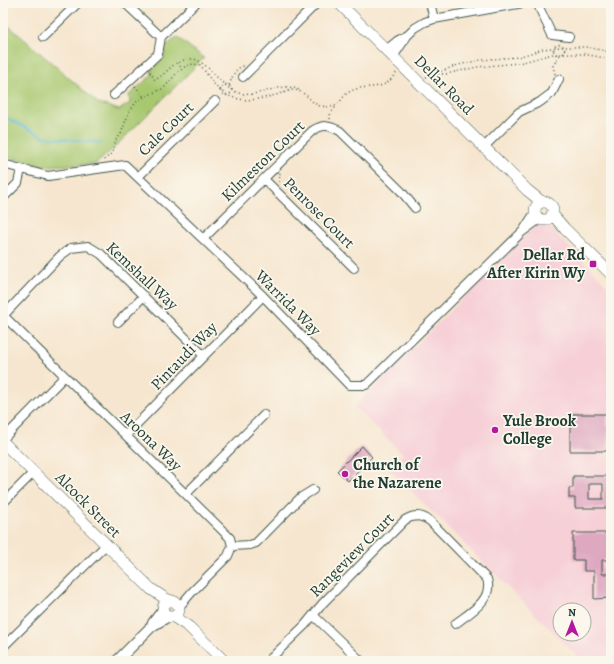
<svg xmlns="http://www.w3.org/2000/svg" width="614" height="664" viewBox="0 0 614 664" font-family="Alegreya,serif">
<rect width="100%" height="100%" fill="#fbf7ec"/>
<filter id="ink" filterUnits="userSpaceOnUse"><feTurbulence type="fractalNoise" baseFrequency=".025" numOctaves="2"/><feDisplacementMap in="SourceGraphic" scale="8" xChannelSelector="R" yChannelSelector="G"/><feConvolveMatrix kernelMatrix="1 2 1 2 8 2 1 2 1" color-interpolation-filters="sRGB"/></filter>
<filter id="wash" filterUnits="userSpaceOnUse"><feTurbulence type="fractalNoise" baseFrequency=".012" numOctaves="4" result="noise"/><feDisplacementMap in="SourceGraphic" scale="16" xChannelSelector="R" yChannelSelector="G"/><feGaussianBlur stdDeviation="0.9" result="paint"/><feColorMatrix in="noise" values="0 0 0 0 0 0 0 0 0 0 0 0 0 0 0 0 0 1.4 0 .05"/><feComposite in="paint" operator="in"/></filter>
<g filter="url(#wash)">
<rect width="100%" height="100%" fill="#f6e6cf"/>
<path fill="#f6cfd7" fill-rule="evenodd" d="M537,224L548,226L611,289V661H582L389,469L403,454L354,407ZM560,610H584V634H560Z"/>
<path fill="#a8c870" stroke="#648252" d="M3,21L98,103L119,110L130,103L129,95L152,75L151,70L164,58V48L177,37L204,58L116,146L96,164L43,166L3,156Z"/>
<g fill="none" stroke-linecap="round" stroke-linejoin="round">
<path stroke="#53b5d2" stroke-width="2" d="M3,116L44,137L101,143"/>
</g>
<g id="blocks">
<path fill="#dea8c1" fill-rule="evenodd" d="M572,414H607V426H609L608,451H570V426H572Z
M362,446L372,457L348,481L337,471Z
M573,476H611V508H575V498H569V488H573ZM589,484H603V499H589Z
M573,533H611V560H602V574H611V598L594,599V571H584V560H573Z"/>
</g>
</g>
<g filter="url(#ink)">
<use href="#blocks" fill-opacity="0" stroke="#3f564b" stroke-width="1"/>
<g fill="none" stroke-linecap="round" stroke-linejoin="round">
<g stroke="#3f564b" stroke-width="10">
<path id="minor" d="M125,3L161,37L196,3
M430,3L434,19
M537,3L552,35L569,37
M43,37L78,3
M386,50L397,41L408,35L415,28L425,22L434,19L523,3
M393,57L407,36
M243,77L317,3
M114,95L158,54L161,37
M484,147L519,112L540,102L552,93L559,79
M3,164L48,176L125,165L263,296L349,385H366L522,232L541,218
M138,177L215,101
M264,179L354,268
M3,198L18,183L21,169
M525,228L536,211
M203,239L312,131C323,124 329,125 340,131L401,191L415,208
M3,315C78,390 155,463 230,538L232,546L228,556L192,592L179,607
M3,316L60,256L71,248L88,246L101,254L204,356
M118,322L144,296
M126,435L263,296
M3,439L64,377
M186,494L264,415
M3,503L33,473
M232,546L250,545L256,543L300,498L313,490
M313,615L361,661
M3,647L106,545
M268,661L305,625L323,603L405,520C414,514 422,515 430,521L487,579C494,600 469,613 455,624"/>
</g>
<g stroke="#3f564b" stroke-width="12">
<path id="tertiary" d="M153,623L163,610
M117,661L152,626L167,617"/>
</g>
<g stroke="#3f564b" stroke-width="12">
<path id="secondary" d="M339,3L527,190L542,202
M535 211a9 9 0 1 1 18 0a9 9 0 1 1-18 0Z
M552,214L565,229L611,274
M3,442L151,589L166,599L172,601
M163 609a8 8 0 1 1 16 0a8 8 0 1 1-16 0Z
M174,617L189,627L224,661"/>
</g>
<path stroke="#3f564b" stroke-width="1.5" stroke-dasharray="1 3" stroke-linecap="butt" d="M553.5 50a5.5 5.5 0 1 1 11 0a5.5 5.5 0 1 1-11 0Z
M179,62L181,69
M150,72L155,80C171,71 172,59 194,59C214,66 221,91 244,94C264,96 283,80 301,91
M438,74H446L477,67L519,63L553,54H583L611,59
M555,74L553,66L559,56
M426,77L458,65L481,60L518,57L543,49L560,47H586L611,52
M220.5 90a5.5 5.5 0 1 1 11 0a5.5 5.5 0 1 1-11 0Z
M229,85C233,77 234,68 244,66
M135,86L144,97
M330,119V115L336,106
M104,160L112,153L116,140L121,134L129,112L137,101L144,97L164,88L176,74L186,66L193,64L200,65C207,73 213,85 221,91C243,108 270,96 293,90C308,91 310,104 321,106C342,110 338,99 349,92C360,85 375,89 385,84C390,82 393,76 396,73
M279,182L280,173"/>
<use href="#minor" stroke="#fff" stroke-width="8"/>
<use href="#tertiary" stroke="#fff" stroke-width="10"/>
<use href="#secondary" stroke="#fff" stroke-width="11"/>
</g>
</g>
<g fill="#b5179e" stroke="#fbf7ec" stroke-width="1.5">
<rect x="589" y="260" width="8" height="8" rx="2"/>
<circle cx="495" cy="430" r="4"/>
<circle cx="345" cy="474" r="4"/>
</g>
<g text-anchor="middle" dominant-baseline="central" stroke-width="3.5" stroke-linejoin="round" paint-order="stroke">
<g font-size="16" fill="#1f3d34" stroke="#fbf7ec">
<text transform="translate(444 85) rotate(45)">Dellar Road</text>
<text transform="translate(166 129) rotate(-44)">Cale Court</text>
<text transform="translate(263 161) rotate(-44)">Kilmeston Court</text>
<text transform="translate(319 213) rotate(45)">Penrose Court</text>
<text transform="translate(142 276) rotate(43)">Kemshall Way</text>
<text transform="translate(288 303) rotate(45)">Warrida Way</text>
<text transform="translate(184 356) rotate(-46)">Pintaudi Way</text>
<text transform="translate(151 441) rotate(44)">Aroona Way</text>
<text transform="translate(88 505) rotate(45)">Alcock Street</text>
<text transform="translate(352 555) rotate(-45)">Rangeview Court</text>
</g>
<g font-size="16" font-weight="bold" fill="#1f3d34" stroke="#fbf7ec" text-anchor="start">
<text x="585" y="255" text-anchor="end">Dellar Rd<tspan x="585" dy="18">After Kirin Wy</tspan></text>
<text x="503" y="421">Yule Brook<tspan x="503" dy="18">College</tspan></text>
<text x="353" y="465">Church of<tspan x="353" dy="18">the Nazarene</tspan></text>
</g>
</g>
<rect width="614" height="664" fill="none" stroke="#fbf7ec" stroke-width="16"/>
<g transform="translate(572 622)"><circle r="19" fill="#fbf7ec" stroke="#a3ada2"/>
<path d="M0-3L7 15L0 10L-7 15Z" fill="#b5179e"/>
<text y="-6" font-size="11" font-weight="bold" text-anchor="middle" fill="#1f3d34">N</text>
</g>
</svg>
